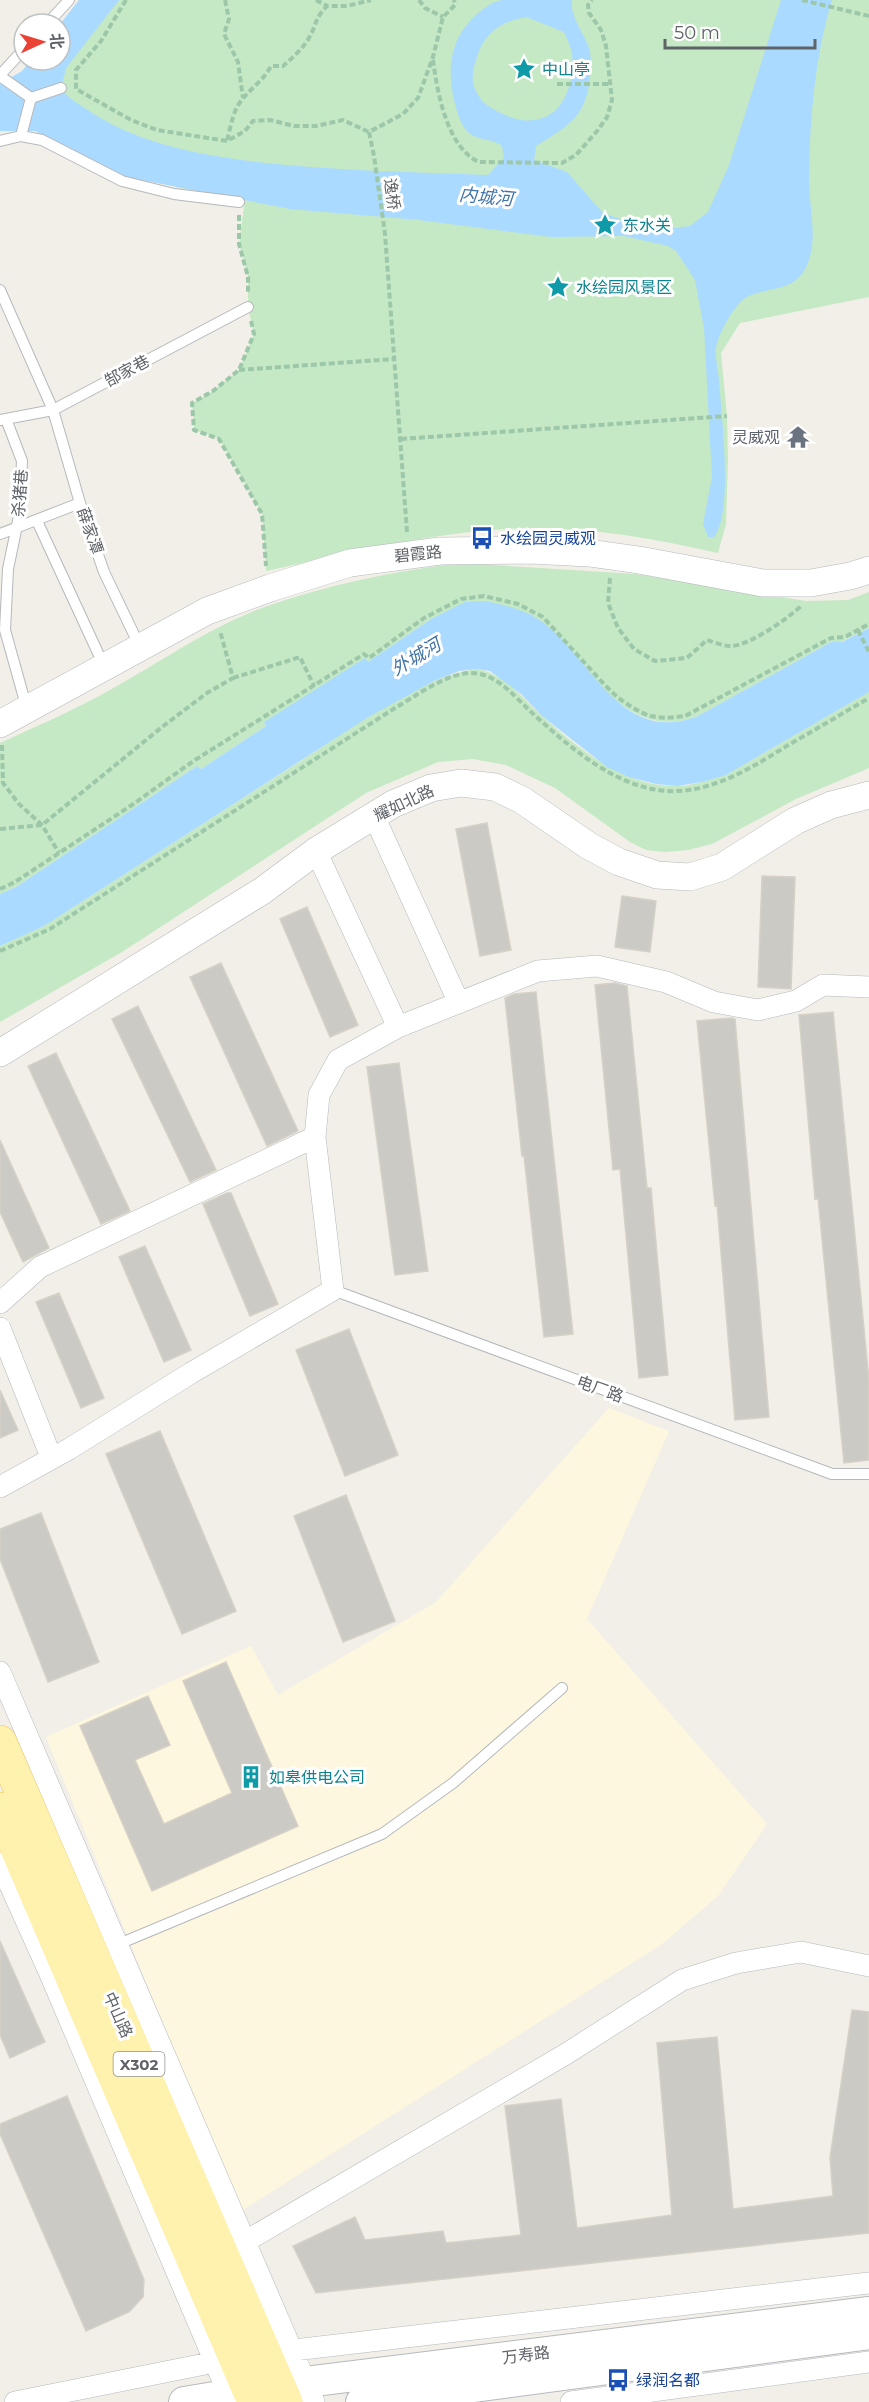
<svg xmlns="http://www.w3.org/2000/svg" width="869" height="2402" viewBox="0 0 869 2402" font-family="Montserrat,'Noto Sans SC',sans-serif">
<rect width="100%" height="100%" fill="#f1efe8"/>
<path fill="#fef7e0" d="M609,1408L669,1431L587,1619L767,1824L718,1896L662,1944L240,2212L46,1737L251,1646L278,1695L436,1602Z"/>
<path fill="#c5e8c5" d="M99,0H869V297L740,323L721,353L727,416L728,459L726,524L718,553C657,539 595,528 533,528C443,529 353,552 266,571L262,514L219,439L194,430L192,403L213,391L239,370L254,334L248,307V277L239,244L245,199L179,188L60,144V60Z
M461,563L635,574L806,601L848,600L869,592V628L841,642L833,641L698,716C632,742 592,675 554,633L431,619L368,662L365,659L264,723L266,726L201,769L197,766L16,887L0,894V743C37,726 75,710 110,690C161,662 208,628 262,608C326,585 393,571 461,563Z
M477,669C505,674 521,697 542,716C577,748 627,788 677,786C694,786 710,779 726,775L869,692V768L796,799L712,844L688,850L665,852L646,850L630,842L555,788L506,765L473,759L438,762L366,793L122,952L0,1022V946L44,926C130,871 215,816 301,761C348,731 422,675 477,669Z"/>
<path fill="#aadaff" fill-rule="evenodd" d="M79,0H119L66,68L61,88C68,99 81,105 92,113C144,146 206,156 266,163C340,171 414,172 488,175L504,158L502,146C491,137 476,142 466,130C460,123 456,109 454,100C447,69 450,39 475,16C482,9 492,2 502,0C521,0 552,0 572,0C570,16 581,29 587,43C592,54 591,64 590,76C586,118 569,125 536,146L534,160L567,172L603,213L634,224L668,229L690,226L708,212L729,165L781,0H832C815,56 810,117 809,175C808,204 819,238 807,265C795,294 764,286 745,298C733,307 718,334 716,348C715,358 718,370 719,380C721,415 734,510 714,537H708L703,524L712,477L704,328L695,280L676,251L668,246L624,236L551,237L419,220L290,209L126,177L35,131H0V84L22,71L31,60H60V24ZM526,17L564,32C567,39 571,47 572,54C576,100 549,137 501,113C490,108 480,102 475,89C470,78 474,65 478,54C486,31 504,21 526,17Z
M486,601C504,605 522,609 538,619C591,654 618,747 698,716L833,641L842,642L869,628V692L726,775L702,782L677,786L656,784L629,777L607,767L542,716L521,694L490,671L477,669L459,671L434,681L370,716L44,926L0,946V894L16,887L197,766L201,769L266,726L264,722L365,658L368,662L431,619L465,602Z"/>
<path fill="#cccac5" stroke="#d6d1c6" stroke-width="1.5" d="M487,823L511,950L480,956L456,829Z
M762,876L795,877L791,989L758,987Z
M622,896L656,901L650,952L615,947Z
M307,907L358,1025L330,1037L280,919Z
M221,963L298,1131L267,1146L190,977Z
M615,983L627,986L647,1188H651L668,1375L639,1378L620,1169L613,1170L595,985Z
M536,992L573,1334L544,1337L524,1156H522L505,998L514,994Z
M138,1006L216,1170L190,1182L112,1019Z
M833,1012L869,1380V1460L844,1463L818,1198L815,1199L799,1015Z
M731,1018L735,1019L769,1417L735,1420L717,1205L715,1206L697,1021Z
M56,1053L130,1211L101,1224L28,1066Z
M399,1063L428,1271L395,1275L367,1067Z
M0,1140L49,1248L23,1262L0,1212Z
M227,1193H231L278,1304L250,1316L203,1204Z
M145,1246L191,1350L164,1362L119,1257Z
M59,1293L104,1398L81,1408L36,1302Z
M349,1329L398,1455L345,1476L296,1350Z
M0,1390L18,1430L0,1438Z
M160,1431L236,1611L182,1634L106,1454Z
M346,1495L395,1621L343,1642L294,1516Z
M41,1513L99,1662L48,1682L0,1559V1529Z
M226,1662L298,1826L152,1891L80,1726L148,1696L170,1745L135,1760L164,1824L232,1793L183,1681Z
M0,1941L45,2042L10,2058L0,2035Z
M852,2010L869,2012V2233L316,2293L293,2246L355,2217L365,2240L443,2231L446,2243L521,2235L505,2106L561,2099L577,2228L672,2215L657,2043L717,2037L733,2209L833,2196L830,2158Z
M67,2096L144,2280L143,2297L129,2312L86,2331L0,2134V2124Z"/>
<g fill="none" stroke-linecap="round" stroke-linejoin="round">
<g stroke="#b5b8bc" stroke-width="12">
<path id="service" d="M47,24L69,0
M0,75L24,49
M0,76L31,98L21,136
M31,98L61,88
M0,141L21,136L42,140L122,181L174,194L239,202
M0,290L53,410L80,503L104,572L140,647
M6,419L22,461L19,516L8,569L5,630L27,709
M0,420L53,410L248,307
M37,521L104,666
M0,534L80,503
M333,1290L832,1474H869
M114,1946L382,1834L453,1783L562,1688"/>
</g>
<g stroke="#b5b8bc" stroke-width="22">
<path id="minor" d="M374,816L459,1003
M316,851L398,1027
M0,1303L40,1267L315,1137L319,1095L338,1060L398,1027L538,971L597,966L666,982L714,1002L758,1010L796,1001L823,985L869,987
M0,1328L51,1457
M0,1487L69,1449L191,1373L333,1290L315,1137
M0,1672L314,2402
M0,1863L50,1974L232,2402
M246,2241L566,2054L682,1980L736,1963L801,1952L869,1966
M15,2402L215,2362L294,2350L869,2283
M571,2402L869,2362"/>
</g>
<g stroke="#b5b8bc" stroke-width="28">
<path id="tertiary" d="M0,724L207,611L270,588L350,563L440,551L531,550L589,553L639,560L763,583H811L850,576L869,570
M0,1053L262,891L316,851L393,804L431,788L461,783L495,787L522,800L589,846L619,862L657,875L690,877L722,867L795,821L831,805L869,795"/>
</g>
<g stroke="#b6babf" stroke-width="32">
<path id="secondary" d="M184,2402L306,2382L869,2312
M361,2402L869,2334"/>
</g>
<g stroke="#f2c960" stroke-width="34">
<path id="primary" d="M0,1742L286,2402
M0,1809L254,2402"/>
</g>
<path stroke="#9cc7a9" stroke-width="4" stroke-dasharray="6 3" stroke-linecap="butt" d="M126,0L101,41L76,70V89L131,120L157,130L227,141L245,131L253,121L270,120L294,126H316L343,120L369,132
M225,0L229,19L224,34L238,62L243,98
M316,0L327,6
M419,0L425,8L443,17
M802,0L869,16
M433,60C437,91 447,148 479,162L562,163L576,155L598,130L607,117L612,100L606,46L601,30L589,13L588,5L592,0
M557,84H611
M227,140C230,130 232,117 237,107C246,91 263,82 271,66H283C293,57 304,48 310,36C318,21 314,20 327,6H347L371,0
M239,215V244L248,277V293
M251,321L254,334L239,370L213,391L192,403L194,430L219,439L262,514L266,566
M239,370L394,359
M401,439L727,416
M407,532L385,234L374,156L369,132L403,114L418,98L433,57L443,17L455,5L454,0
M610,578L608,603L618,628L634,649L655,661L687,658L707,640C714,642 723,646 730,646C747,647 789,618 801,606
M858,630L869,652
M233,678L300,657L314,686
M2,745L3,783L19,804L42,825L59,853
M0,829L42,825L162,727L207,693L233,678L220,631
M0,889L15,882L129,807L195,760L364,654L369,658L424,618L461,599L484,596L518,604L543,617L602,682L617,697L633,708L649,716L666,718L685,716L831,638L845,637L869,624
M0,951L50,929L395,708C416,696 443,675 469,673C495,672 512,694 529,710C568,746 621,794 678,791C719,789 756,765 790,744C817,729 843,713 869,698"/>
<use href="#service" stroke="#fff" stroke-width="10"/>
<use href="#minor" stroke="#fff" stroke-width="21"/>
<use href="#tertiary" stroke="#fff" stroke-width="27"/>
<use href="#secondary" stroke="#fff" stroke-width="30"/>
<use href="#primary" stroke="#fff2af" stroke-width="33"/>
</g>
<defs>
<g id="sight-bare" transform="scale(1.8)"><path d="M0-6L1.8-2.2L6-1.7L2.9 1.2L3.7 5.4L0 3.3L-3.7 5.4L-2.9 1.2L-6-1.7L-1.8-2.2Z" fill="#0f9aa8" stroke="#fff" stroke-width="2.5" paint-order="stroke"/></g>
<g id="temple-bare" transform="scale(1.8)"><path d="M0-6L5-2H3V0L6.5 2.5H4V6H1.5V3h-3V6H-4V2.5H-6.5L-3 0V-2H-5Z" fill="#6b7280" stroke="#fff" stroke-width="2.5" paint-order="stroke"/></g>
<g id="bus-bare" transform="scale(1.8)"><path d="M-5-6H5V4H4V6H2V4H-2V6H-4V4H-5ZM-3.5-4V0h7V-4ZM-3.5 1.2v1.5H-2V1.2ZM2 1.2v1.5H3.5V1.2Z" fill="#1a4fb4" stroke="#fff" stroke-width="2.5" paint-order="stroke"/></g>
<g id="building-bare" transform="scale(1.8)"><path d="M-4-6H4V6H1V3H-1V6H-4ZM-2.5-4.3h1.7v1.8h-1.7ZM.8-4.3h1.7v1.8H.8ZM-2.5-1h1.7V.8h-1.7ZM.8-1h1.7V.8H.8Z" fill="#0f9aa8" stroke="#fff" stroke-width="2.5" paint-order="stroke"/></g>
</defs>
<g fill-rule="evenodd">
<use href="#sight-bare" x="524" y="69"/>
<use href="#sight-bare" x="605" y="225"/>
<use href="#sight-bare" x="558" y="287"/>
<use href="#temple-bare" x="798" y="437"/>
<use href="#bus-bare" x="482" y="538"/>
<use href="#building-bare" x="251" y="1777"/>
<use href="#bus-bare" x="618" y="2380"/>
</g>
<g text-anchor="middle" dominant-baseline="central" stroke-width="6" stroke-linejoin="round" paint-order="stroke">
<rect fill="#fff" stroke="#8f9295" stroke-width="1.5" x="113.5" y="2052" width="51" height="24" rx="4.5"/>
<g font-size="15" font-weight="bold" fill="#5f6368">
<text x="139" y="2064">X302</text>
</g>
<g font-size="16" fill="#0d838f" stroke="#fff" text-anchor="start">
<text x="542" y="69">中山亭</text>
<text x="623" y="225">东水关</text>
<text x="576" y="287">水绘园风景区</text>
<text x="269" y="1777">如皋供电公司</text>
</g>
<g font-size="16" fill="#5f6368" stroke="#fff">
<text transform="translate(392 194) rotate(82)">逸桥</text>
<text transform="translate(127 371) rotate(-28)">郜家巷</text>
<text transform="translate(20 493) rotate(-86)">杀猪巷</text>
<text transform="translate(90 531) rotate(71)">薛家潭</text>
<text transform="translate(418 554) rotate(-6)">碧霞路</text>
<text transform="translate(404 803) rotate(-25)">耀如北路</text>
<text transform="translate(600 1389) rotate(20)">电厂路</text>
<text transform="translate(118 2015) rotate(66)">中山路</text>
<text transform="translate(526 2355) rotate(-7)">万寿路</text>
</g>
<g font-size="16" fill="#5b616d" stroke="#fff" text-anchor="end">
<text x="780" y="437">灵威观</text>
</g>
<g font-size="16" fill="#164399" stroke="#fff" text-anchor="start">
<text x="500" y="538">水绘园灵威观</text>
<text x="636" y="2380">绿润名都</text>
</g>
<g font-size="18" font-style="italic" fill="#4174aa" stroke="#fff">
<text transform="translate(486 197) rotate(5)">内城河</text>
<text transform="translate(416 657) rotate(-31)">外城河</text>
</g>
</g>
<g transform="translate(42 42) rotate(86)"><circle r="28" fill="#ffffff" stroke="#bfc1c3" stroke-width="1.5"/>
<path d="M0-4.5L10 22L0 15L-10 22Z" fill="#ea4335"/>
<text y="-9" font-size="16" font-weight="bold" text-anchor="middle" fill="#5f6368">北</text>
</g>
<path d="M665 39v9h150v-9" fill="none" stroke="#5f6368" stroke-width="3"/>
<text x="674" y="39" font-size="18" fill="#5f6368" stroke="#ffffff" stroke-width="4.5" paint-order="stroke">50 m</text>
</svg>
